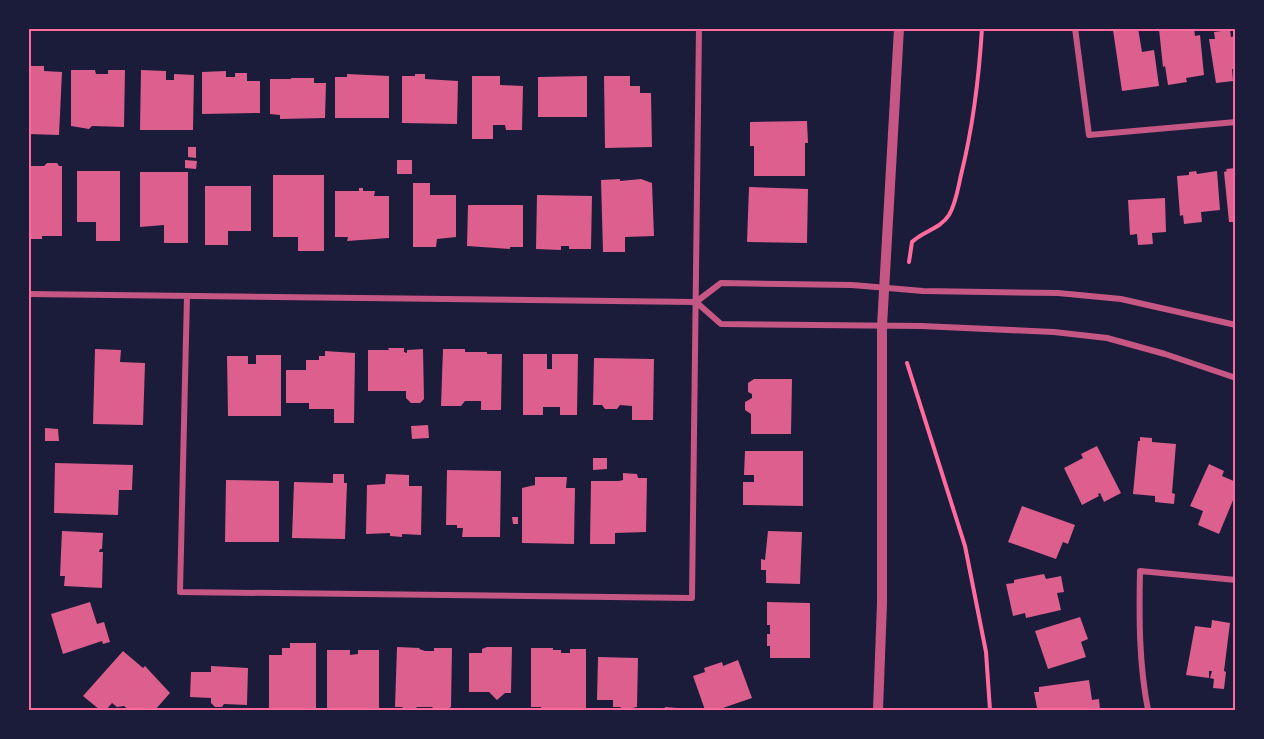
<svg xmlns="http://www.w3.org/2000/svg" width="1264" height="739" viewBox="0 0 1264 739" font-family="Roboto,sans-serif">
<rect width="100%" height="100%" fill="#1b1b3a"/>
<path fill="#dd5f8e" d="M1138,28L1142,52L1154,50L1159,86L1122,91L1113,30Z
M1194,28L1195,36L1200,35L1204,75L1186,78L1187,82L1168,85L1165,66L1163,67L1159,29Z
M1230,30L1231,37L1236,36V69H1232L1233,81L1216,83L1209,39H1215L1214,32Z
M28,66H44V71L62,72L59,135L28,134Z
M71,70H95L96,74H108V70H125L124,127L92,126L89,129L71,126Z
M141,70L166,71V80H174V74L194,75L193,130H140Z
M226,71V77H235V73H247V81H260V113L202,114V72Z
M347,74L389,76V118H335V77H347Z
M415,74H425V79L458,81L457,124L402,123V76H415Z
M472,76H500V85L523,86L522,130H506L505,125H493V139H472Z
M587,76V117H538V77Z
M604,76H630V86H640V93H651L652,147L605,148Z
M291,78H314V83H326L325,118L280,119V115L270,114V79H291Z
M807,121L808,143H805V176H754V146H750V122Z
M188,147H196V158L188,157Z
M185,160L197,161L196,169L185,168Z
M397,160H412V174H397Z
M47,163H57L59,166H62V236H42V239H28V221H31V166H44Z
M1236,168V222H1229L1224,172L1227,171L1226,169Z
M77,171H120V241H96V222H77Z
M1196,171L1197,174L1217,171L1220,210L1201,212L1202,222L1184,224L1183,215L1180,216L1177,176L1189,175V172Z
M140,172H188V243H164V225L140,227Z
M273,175H324V251H298V237H273Z
M620,179V181L641,179L652,183L654,236L625,237V252H603L601,180Z
M413,183H430V195H456V237L437,239L436,247H413Z
M205,186H251V231H228V245H205Z
M749,187L808,189L807,243L747,242Z
M359,188H363V191H375L374,196H389V238L347,241L348,237H335V191H359Z
M537,195L592,196L591,249H569V246H561V250L536,249Z
M1165,198L1166,232L1152,233L1153,244L1138,245L1137,234L1130,235L1128,200Z
M468,205H523V247H510V249L467,246Z
M388,348H404V352L407,353V350L423,349L424,399L420,403H411L406,398V391H368V350H389Z
M95,349L121,350L120,362L145,363L143,425L93,424Z
M443,349H465V352H487V354H502L501,410H481V401H465L461,406H441Z
M325,351L355,353L354,423H334V409H309V403H286V370H306V360H319V356H325Z
M523,354H547V369H552V354H578L577,415H560V407H543V415H523Z
M256,355H281V416H228L227,356H248V364H256Z
M594,358L654,359L653,420H632V406L620,405L617,409H605L602,405H593Z
M754,379H792L791,434H751V414L745,410V402L752,398V394L748,392V383Z
M428,425L429,438L412,439L411,426Z
M45,428L58,429L59,441H45Z
M1140,437L1152,438V442L1176,444L1172,493L1175,494L1174,504L1155,502V496L1133,494L1138,441H1140Z
M1097,446L1121,493L1104,502L1100,493L1098,494L1099,496L1082,505L1064,468L1083,458L1081,454Z
M745,451H803V506L743,505V482H754V475H744Z
M593,458H607V469L593,470Z
M55,463L133,465L132,490H119L118,515L54,513Z
M1209,464L1224,471L1222,476L1236,482V493L1219,534L1198,525L1203,511L1190,506Z
M447,470L501,471L500,537H462L463,528H457V525H446Z
M623,473L637,474L638,478H647L646,532L615,533V544H590L591,481H619L623,480Z
M333,474H344V483H347L345,539L292,538L294,482L333,483Z
M386,474L409,475V486H422L421,535L402,534V537L390,536V533L366,534L367,485L385,484Z
M535,477H567L566,488H575L574,544L522,543V488L535,485Z
M226,480L279,481V542H225Z
M1022,506L1075,525L1068,544L1063,542L1056,559L1008,542Z
M512,517H518V524H513Z
M62,531L103,533L102,549H100L99,552H103L102,588L64,586L65,576H60Z
M768,531L802,532L800,584L766,583V570H761V559L765,560Z
M1044,574L1046,579L1061,576L1064,592L1057,593L1061,610L1026,618L1025,613L1013,616L1006,584L1014,583V580Z
M90,602L97,624L104,622L110,642L103,644L102,641L63,654L51,614Z
M767,602L810,603V658H770V646H767V634H770V625H767Z
M1080,617L1088,639L1081,642L1086,657L1048,669L1035,631Z
M1212,620L1230,623L1224,671L1226,672L1224,689L1213,688L1214,679L1210,678L1212,671H1209V678L1186,675L1195,626L1211,628Z
M290,643H316V708H269V655H282V648H290Z
M397,647L420,648L419,649L425,651H434V648H452L451,707L445,710H435L432,707H417L414,710H405L402,707H395Z
M487,647H512L511,693H505L497,700L489,692H469V653H482V649Z
M531,648H553V650H561V653H570V649H586V708L581,710H541V707H531Z
M327,650H350V655L358,654V650H379V710H327Z
M123,651L143,668L145,666L170,693L155,710H129L124,706L117,707L112,703L106,710H100L83,696Z
M598,657L638,658L637,707L624,710L620,707H613V700H597Z
M738,660L752,698L717,710H705L693,676L705,672L704,668L722,662L723,666Z
M211,666L248,668L247,705L224,704L222,707H215L211,703V698L190,697L191,672H211Z
M1089,680L1092,700L1099,699L1100,710H1042L1041,708H1037L1034,692H1039V687Z
M665,707L689,709V710H664Z"/>
<g fill="none" stroke-linecap="round" stroke-linejoin="round">
<path stroke="#ff6b9d" stroke-width="4" d="M909,262L912,242C923,231 940,229 949,215C956,203 958,188 961,175C973,127 979,78 982,28
M907,363L965,546L986,652L990,710"/>
<path stroke="#c65784" stroke-width="6" d="M1075,28L1089,135L1236,122
M28,294L696,302L721,283L852,285L923,291L1058,293L1121,299L1236,325
M187,296L180,592L692,598L699,28
M696,302L721,324L921,326L1054,332L1107,338L1165,354L1236,378
M1148,710C1139,664 1139,618 1140,571L1236,580"/>
<path stroke="#c65784" stroke-width="10" d="M878,710L882,603V326L899,28"/>
</g>
<rect width="1264" height="739" fill="none" stroke="#1b1b3a" stroke-width="60"/>
<rect x="30" y="30" width="1204" height="679" fill="none" stroke="#ff6b9d" stroke-width="2"/>
</svg>
